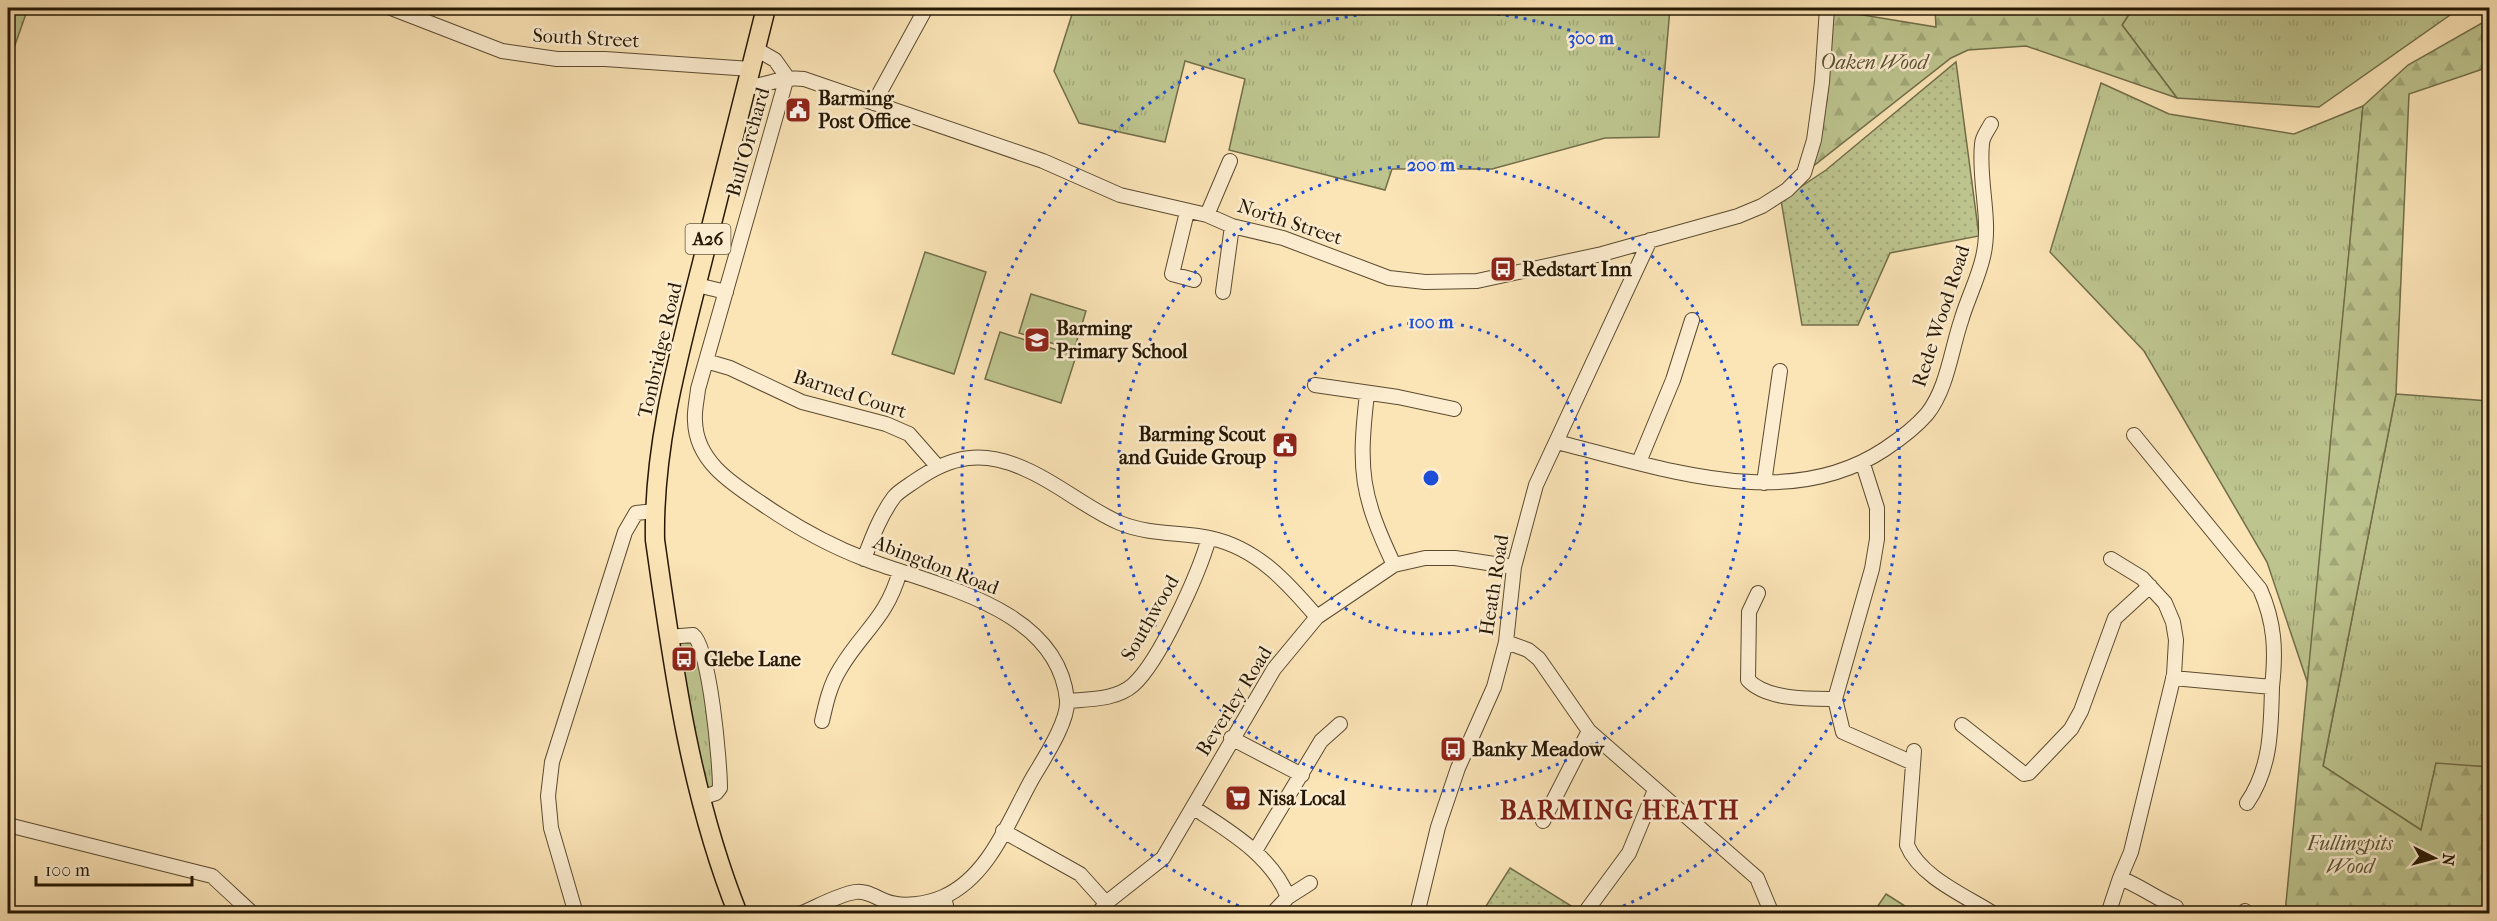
<svg xmlns="http://www.w3.org/2000/svg" width="2497" height="921" viewBox="0 0 2497 921" font-family="'IM FELL French Canon',serif">
<defs>
<pattern id="grass-tufts" width="24" height="20" patternUnits="userSpaceOnUse" patternTransform="scale(1.5)"><rect width="24" height="20" fill="#bdc48e"/><path d="M3 7l-1-3M5 7V3M7 7l1-3M15 17l-1-3M17 17v-4M19 17l1-3" fill="none" stroke="#a2a879"/></pattern>
<pattern id="forest-firs" width="22" height="20" patternUnits="userSpaceOnUse" patternTransform="scale(1.5)"><rect width="22" height="20" fill="#bdc48e"/><path d="M5 1l3.5 6h-7zM16 11l3.5 6h-7z" fill="#a2a879"/></pattern>
<pattern id="garden-dots" width="8" height="8" patternUnits="userSpaceOnUse" patternTransform="scale(1.5)"><rect width="8" height="8" fill="#bdc48e"/><path d="M2 2h.1M6 6h.1" fill="none" stroke="#a2a879" stroke-width="1.8" stroke-linecap="round"/></pattern>
</defs>
<rect width="100%" height="100%" fill="#fbe4b6"/>
<filter id="stains"><feTurbulence type="fractalNoise" baseFrequency=".00333" numOctaves="4"/><feColorMatrix values="0 0 0 0 .2 0 0 0 0 .09 0 0 0 0 .02 0 0 0 .5 -.17"/></filter>
<radialGradient id="worn" r=".72"><stop offset=".6" stop-color="#630" stop-opacity="0"/><stop offset="1" stop-color="#630" stop-opacity=".3"/></radialGradient>
<path fill="url(#grass-tufts)" stroke="#726e49" stroke-width="1.5" d="M8,8H28L8,65Z
M1074,8H1670L1659,137L1605,138L1492,169H1392L1385,190L1229,150L1245,79L1185,61L1165,142L1079,123L1054,71Z
M2133,8H2460L2319,107L2177,98L2122,25Z
M2101,83L2169,114L2294,134L2363,106L2308,684L2267,562L2144,351L2050,252Z
M2396,394L2489,401V767L2436,764L2421,830L2323,766Z
M693,640L707,698L716,787L708,789L690,716L679,645L681,641Z
M1886,894L1916,913H1873Z"/>
<path fill="url(#forest-firs)" stroke="#726e49" stroke-width="1.5" d="M1935,8H2133L2122,25L2177,98L2026,46L1968,50L1951,58L1812,167L1827,100L1833,10L1936,27Z
M2489,19V67L2409,94L2396,394L2323,766L2421,830L2436,763L2489,767V913H2285L2363,106L2408,65Z"/>
<path fill="url(#garden-dots)" stroke="#726e49" stroke-width="1.5" d="M1956,62L1979,236L1890,253L1858,325H1802L1781,200L1826,170Z
M1510,868L1581,912L1481,914Z"/>
<path fill="#bdc48e" stroke="#726e49" stroke-width="1.5" d="M925,252L986,272L954,374L892,354Z
M1031,294L1086,311L1074,350L1019,333Z
M1000,332L1076,356L1061,403L985,379Z"/>
<g fill="none" stroke-linecap="round" stroke-linejoin="round">
<g stroke="#5b4b30" stroke-width="16">
<path id="minor" d="M391,8L502,51L557,59H605L751,69
M756,49L775,60L787,77
M787,77L698,389C697,400 694,411 695,421C696,461 731,483 761,503C793,525 828,545 865,559C936,586 1058,607 1067,700C1069,721 1043,760 1032,779C1009,820 989,877 943,897C927,904 902,908 885,901C875,897 866,890 855,892C837,895 817,907 800,914
M747,87C769,85 782,76 804,79L1043,161L1120,195L1207,215L1232,226L1283,238L1389,278L1425,282L1477,281L1602,254L1738,216L1762,206L1787,190L1804,173L1814,140L1822,82L1827,8
M874,103L926,8
M1187,212L1172,274L1194,280
M1207,215L1230,161
M697,285L726,292
M1223,292L1232,226
M706,361L730,368L802,402L886,424L909,434L938,467
M1315,385L1398,397L1454,409
M1367,394C1358,471 1361,495 1394,565
M2134,435L2260,589C2275,623 2276,651 2272,687
M1556,442C1661,467 1786,515 1885,449C1900,439 1915,428 1927,414C1947,389 1951,351 1961,321C1967,300 1978,279 1983,257C1992,220 1978,182 1982,144C1982,137 1988,130 1991,124
M1639,462L1673,380L1692,320
M1863,464L1877,508V539L1872,569L1835,699L1843,732L1913,763
M1764,483L1780,371
M864,559C872,538 880,516 894,497C899,491 908,486 915,481C952,455 983,450 1025,469C1058,483 1087,509 1120,523C1149,535 1180,532 1210,538C1257,548 1287,582 1317,617
M2111,559L2142,578L2165,603L2173,622L2176,640L2174,675L2131,852L2120,878
M1758,593L1749,612L1748,680C1767,700 1809,699 1835,699
M668,637L693,635C710,647 720,764 720,788L716,793L700,798
M1506,642L1528,650L1539,659L1589,731L1757,878L1772,914
M2173,678L2272,687C2271,729 2271,768 2247,803
M1067,701C1089,699 1116,700 1133,685C1160,661 1199,573 1209,538
M822,721C826,703 830,685 840,669C863,630 886,620 900,571
M1962,725L2024,774L2029,773L2071,729L2081,711L2115,618L2150,586
M1231,738L1302,775
M1914,751L1907,845C1920,877 1966,896 1994,914
M1194,808C1229,831 1271,855 1288,897
M1543,821L1589,731
M8,825L212,876L253,914
M1003,831L1080,874L1106,903
M1255,851L1321,741L1340,724
M944,897L948,914
M576,914L551,828L548,796L552,762L625,532L636,513L655,511
M1098,914L1106,903L1163,858L1274,669L1317,617L1394,565L1425,558H1455L1514,567
M1272,914L1288,897L1310,883
M1417,914L1438,827L1458,768L1494,687L1506,642L1514,567L1536,485L1650,240
M1584,914L1629,853L1655,790
M2108,914L2120,878C2140,886 2156,898 2176,907
M2244,914L2245,911"/>
</g>
<g stroke="#261804" stroke-width="21">
<path id="major" d="M738,914C690,794 673,667 655,540C653,446 679,354 702,263C724,178 744,93 766,8"/>
</g>
<use href="#minor" stroke="#fcedd0" stroke-width="14"/>
<use href="#major" stroke="#fbe4b6" stroke-width="18"/>
</g>
<g fill="none" stroke="#1d4ed8" stroke-width="3" stroke-dasharray="3 6">
<circle cx="1431" cy="478" r="156"/>
<circle cx="1431" cy="478" r="313"/>
<path d="M1255 913A469 469 0 1 1 1607 913"/>
</g>
<defs>
<g id="civic-square" transform="scale(1.35)"><rect x="-9" y="-9" width="18" height="18" rx="4" fill="#8f2418" stroke="#fcedd0"/><path d="M-.6-6.5H3V-4.5H.6V-3L4-1V1h2V6H-6V1h2V-1L-.6-3ZM-1.2 2.5V6h2.4V2.5Z" fill="#fff"/></g>
<g id="bus-square" transform="scale(1.35)"><rect x="-9" y="-9" width="18" height="18" rx="4" fill="#8f2418" stroke="#fcedd0"/><path d="M-5-6H5V4H4V6H2V4H-2V6H-4V4H-5ZM-3.5-4V0h7V-4ZM-3.5 1.2v1.5H-2V1.2ZM2 1.2v1.5H3.5V1.2Z" fill="#fff"/></g>
<g id="school-square" transform="scale(1.35)"><rect x="-9" y="-9" width="18" height="18" rx="4" fill="#8f2418" stroke="#fcedd0"/><path d="M0-5L7-2L0 1L-7-2ZM-4 1L0 2.5L4 1V4Q0 6-4 4Z" fill="#fff"/></g>
<g id="supermarket-square" transform="scale(1.35)"><rect x="-9" y="-9" width="18" height="18" rx="4" fill="#8f2418" stroke="#fcedd0"/><path d="M-6-5.5h2.5l.6 2H6L4.5 2H-2.5L-4.4-4H-6ZM-1.5 3.2a1.3 1.3 0 1 0 .1 0ZM3 3.2a1.3 1.3 0 1 0 .1 0Z" fill="#fff"/></g>
</defs>
<g fill-rule="evenodd">
<use href="#civic-square" x="798" y="110"/>
<use href="#bus-square" x="1503" y="269"/>
<use href="#school-square" x="1037" y="340"/>
<use href="#civic-square" x="1285" y="445"/>
<use href="#bus-square" x="684" y="659"/>
<use href="#bus-square" x="1453" y="749"/>
<use href="#supermarket-square" x="1238" y="798"/>
</g>
<g text-anchor="middle" dominant-baseline="central" stroke-width="5" stroke-linejoin="round" paint-order="stroke">
<rect fill="#fcedd0" stroke="#665841" stroke-width="1.5" x="685.5" y="224" width="45" height="30" rx="4.5"/>
<g font-size="18" font-weight="bold" fill="#261804">
<text x="708" y="239">A26</text>
</g>
<g font-size="20" fill="#261804" stroke="#fcedd0">
<text transform="translate(586 38) rotate(3)">South Street</text>
<text transform="translate(748 142) rotate(-74)">Bull Orchard</text>
<text transform="translate(1290 222) rotate(18)">North Street</text>
<text transform="translate(1941 316) rotate(-72)">Rede Wood Road</text>
<text transform="translate(660 350) rotate(-77)">Tonbridge Road</text>
<text transform="translate(850 394) rotate(18)">Barned Court</text>
<text transform="translate(936 565) rotate(21)">Abingdon Road</text>
<text transform="translate(1494 585) rotate(-81)">Heath Road</text>
<text transform="translate(1150 618) rotate(-60)">Southwood</text>
<text transform="translate(1234 701) rotate(-58)">Beverley Road</text>
</g>
<g font-size="20" font-style="italic" fill="#5b5434" stroke="#fcedd0">
<text x="1874" y="62">Oaken Wood</text>
<text x="2350" y="843">Fullingpits<tspan x="2350" dy="23">Wood</tspan></text>
</g>
<g font-size="20" font-weight="bold" fill="#261804" stroke="#fcedd0" text-anchor="start">
<text x="818" y="98">Barming<tspan x="818" dy="23">Post Office</tspan></text>
<text x="1522" y="269">Redstart Inn</text>
<text x="1056" y="328">Barming<tspan x="1056" dy="23">Primary School</tspan></text>
<text x="1266" y="434" text-anchor="end">Barming Scout<tspan x="1266" dy="23">and Guide Group</tspan></text>
<text x="704" y="659">Glebe Lane</text>
<text x="1472" y="749">Banky Meadow</text>
<text x="1258" y="798">Nisa Local</text>
</g>
<g font-size="26" font-weight="bold" letter-spacing="1.5" fill="#7a1f14" stroke="#fcedd0">
<text x="1620" y="810">BARMING HEATH</text>
</g>
</g>
<circle cx="1431" cy="478" r="9" fill="#1d4ed8" stroke="#fcedd0" stroke-width="3"/>
<g font-size="18" text-anchor="middle" font-weight="bold" fill="#1d4ed8" stroke="#fcedd0" stroke-width="5" stroke-linejoin="round" paint-order="stroke">
<text x="1591" y="44">300 m</text>
<text x="1431" y="171">200 m</text>
<text x="1431" y="328">100 m</text>
</g>
<rect width="2497" height="921" fill="none" stroke="#fbe4b6" stroke-width="30"/>
<rect x="9" y="9" width="2479" height="903" fill="none" stroke="#261804" stroke-width="3"/>
<rect x="15" y="15" width="2467" height="891" fill="none" stroke="#261804" stroke-width="1.5"/>
<g transform="translate(2434 858) rotate(96)" stroke="#fcedd0" stroke-width="4.5" paint-order="stroke">
<path d="M0-4.5L10 22L0 15L-10 22Z" fill="#261804"/>
<text y="-9" font-size="16" font-weight="bold" text-anchor="middle" fill="#261804">N</text>
</g>
<path d="M36 876v9h156v-9" fill="none" stroke="#261804" stroke-width="3"/>
<text x="45" y="876" font-size="18" fill="#261804" stroke="#fcedd0" stroke-width="4.5" paint-order="stroke">100 m</text>
<rect width="100%" height="100%" filter="url(#stains)"/>
<rect width="100%" height="100%" fill="url(#worn)"/>
</svg>
